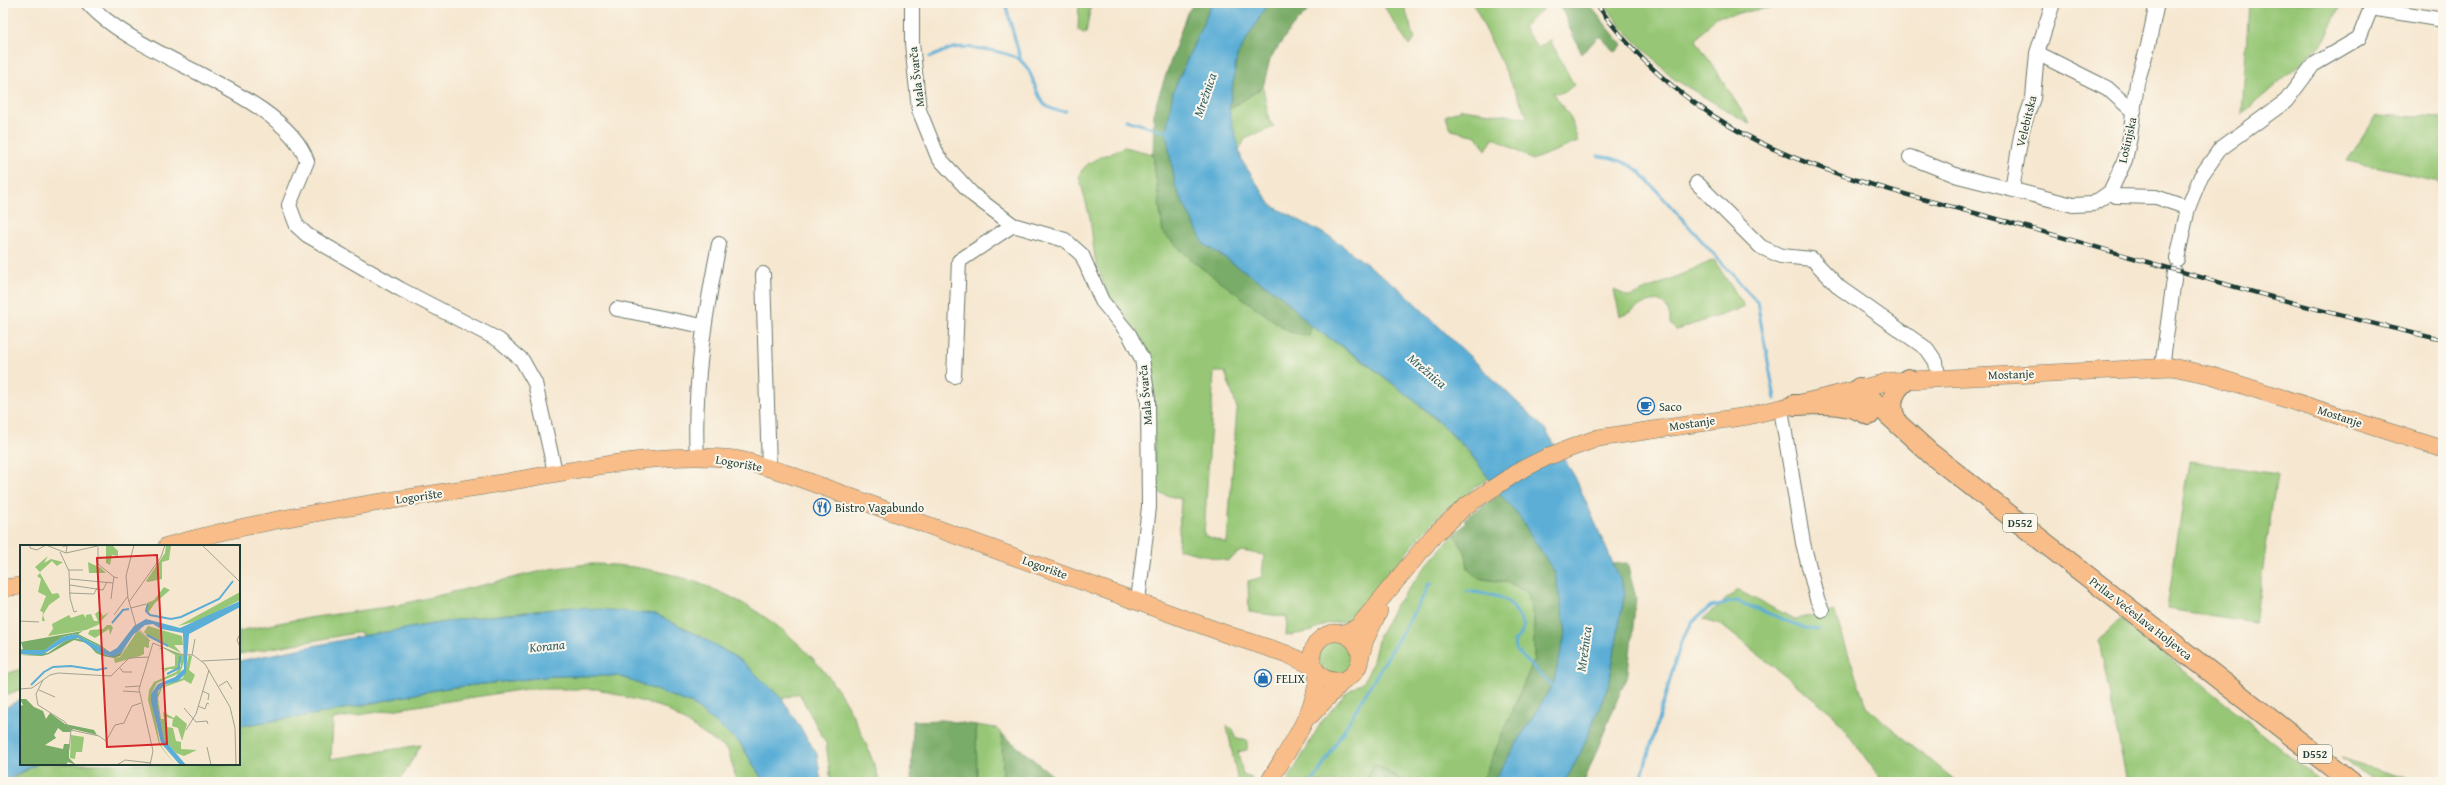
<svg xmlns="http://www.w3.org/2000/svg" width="2446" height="785" viewBox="0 0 2446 785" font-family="'Gentium Book Plus',serif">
<rect width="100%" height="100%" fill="#fbf7ec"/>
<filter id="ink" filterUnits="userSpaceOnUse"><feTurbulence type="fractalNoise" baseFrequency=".025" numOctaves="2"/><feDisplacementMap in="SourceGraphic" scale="8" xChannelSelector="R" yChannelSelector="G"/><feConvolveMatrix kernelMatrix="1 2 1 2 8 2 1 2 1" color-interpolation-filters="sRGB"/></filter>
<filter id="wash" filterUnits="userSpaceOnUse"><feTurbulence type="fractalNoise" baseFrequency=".012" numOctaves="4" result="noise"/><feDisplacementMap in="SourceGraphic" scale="16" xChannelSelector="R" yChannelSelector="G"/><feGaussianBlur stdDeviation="0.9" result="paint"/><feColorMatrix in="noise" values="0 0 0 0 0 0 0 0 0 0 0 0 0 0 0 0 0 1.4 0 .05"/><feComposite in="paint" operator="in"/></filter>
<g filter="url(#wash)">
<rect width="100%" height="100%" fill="#f6e7d0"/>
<path fill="#97c776" stroke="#5b8255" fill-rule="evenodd" d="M1079,3H1091L1086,34L1078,30Z
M1382,3H1403L1415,39L1409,46Z
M1473,3H1541L1543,9L1523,27L1538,48L1550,40L1574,85L1565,92L1553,93L1571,118L1578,142L1532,160L1494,137L1486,150L1477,136L1452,130L1445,116L1462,109L1528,118Z
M1604,3H1779L1780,6L1715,17L1696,40L1750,124L1674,79L1622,28Z
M2249,3H2341L2322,45L2242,114Z
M1263,87L1269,120L1274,127L1245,139L1239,151L1229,110Z
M2377,115L2443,118V182L2347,161Z
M1124,147L1153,154L1163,233L1309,336L1311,326C1377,370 1441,415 1490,478L1475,487L1451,509L1448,507L1421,535L1350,621L1325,624L1313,631L1286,636L1287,617L1249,612L1248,581L1262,577L1264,555L1242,551L1227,561L1178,549L1181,499L1154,492V399L1148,356L1142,339L1107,294L1095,259L1090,218L1079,176C1084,160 1110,154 1124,147ZM1214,372H1225L1237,408L1227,543L1204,535Z
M1714,260L1745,307L1676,330L1670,324C1671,311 1664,297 1648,302C1638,305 1631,314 1620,316L1614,290L1630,297Z
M2189,461L2277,474L2255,622L2167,609Z
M1455,534L1466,554L1468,569L1477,578L1510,583L1528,593L1534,621V660L1482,782H1401L1402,780L1375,764L1364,782H1287L1322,721L1346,693L1364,681L1372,665L1379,636L1395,606L1434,556Z
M588,564C682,564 772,603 830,679C853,709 868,746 880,782H831L826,743L799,693L782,699L742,661L705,639L573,607L463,619L362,636L361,632L239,654V631L294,620L394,606L550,569Z
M1737,590L1795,619L1834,611L1866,707L1957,782H1883L1834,715L1720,624L1703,619Z
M2120,618L2322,782H2127L2099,641Z
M1318 657a18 18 0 1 1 36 0a18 18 0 1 1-36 0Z
M21,669V689L3,696V675Z
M554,676H619L692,704L740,743L764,782H737L728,750L664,708L598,689H526L333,719L331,759L421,745L399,782H358L359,780L329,782H7L37,764H239V726L324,713L440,689Z
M976,725L996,728L1002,734L1003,782H977Z
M1227,726L1233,729L1235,737L1247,741V750L1238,752L1243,775L1252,778L1251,782H1238Z
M2340,758L2418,782H2378Z"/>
<path fill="#79ac67" stroke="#4c744e" d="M1194,3H1212L1173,92L1204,244L1282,296L1311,326L1309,336L1289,332L1195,263L1163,233L1153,154L1154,110L1187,13Z
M1268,3H1316L1291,28L1270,59L1263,87L1229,110L1237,56Z
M1560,3H1588L1622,45L1616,52L1599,36L1582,54L1569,27Z
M1500,494L1517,513L1555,573L1566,631L1553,684L1493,782H1482L1534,660V621L1528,593L1510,583L1477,578L1468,569L1466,554L1455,534L1466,523L1464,519Z
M1627,563L1636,598L1628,673L1584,782H1565L1581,752L1609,684L1625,591L1613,564Z
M942,720L976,725L977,782H911L913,721Z
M1002,734L1058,780V782H1003Z
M1374,764L1402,780L1401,782H1364Z"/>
<path fill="#5baed6" stroke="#3d7685" d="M1212,3H1268L1237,56L1229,110L1242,161L1271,205L1332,238L1401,290L1545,429L1575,477L1625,591L1609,684L1581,752L1565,782H1493L1553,684L1566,631L1555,573L1517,513L1500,494L1468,450L1431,414L1364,361L1311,326L1282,296L1204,244L1176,189L1166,132L1173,92Z
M573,607L656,614L705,639L742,661L782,699L817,754L821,782H764L740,743L692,704L619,676H554L440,689L324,713L239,726V661L362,636L463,619Z
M21,699V764H37L3,782V709Z"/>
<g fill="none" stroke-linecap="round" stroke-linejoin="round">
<path stroke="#5baed6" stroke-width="3" d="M1005,3L1021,61
M930,57C938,54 946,50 954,48C967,45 1009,52 1020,60C1041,77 1030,112 1066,111
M1126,120L1166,132
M1598,156C1613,157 1626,161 1639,171L1757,302L1775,399
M1467,591C1499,596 1511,594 1524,627L1520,636L1514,641L1515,649L1554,688
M1313,782L1425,594L1429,583L1432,584
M1640,782L1681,642L1693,621L1711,606L1737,601L1805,628L1819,629"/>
</g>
</g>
<g filter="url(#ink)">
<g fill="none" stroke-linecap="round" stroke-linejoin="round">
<g stroke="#6a786b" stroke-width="16">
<path id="minor" d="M88,3C136,59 284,93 307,161L289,205L297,226L307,235L400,289L499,340L522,360L535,383L555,472
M912,3V43L919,110L938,157L973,195L1013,225L1065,240L1082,255L1102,301L1129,334L1142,359L1148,399L1149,507L1138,601
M2053,3L2037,53L2107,88L2134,112
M2157,3L2148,46L2137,83L2130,137L2125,160L2110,192L2116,196L2156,197L2188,208L2177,259
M1910,157L1958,176L2073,205L2093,204L2110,192
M1697,183L1761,247L1781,256L1812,259L1840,288L1927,349L1936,362L1938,377
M2012,189L2022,130L2033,98L2037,53
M2188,208L2201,176L2220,149L2286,101L2313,65L2359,38L2371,8L2443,20
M763,274L769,469
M617,309L703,326
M2162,367L2175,272
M954,376L959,261L1013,225
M1781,409L1803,543L1817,599L1822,610
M697,458C693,385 705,315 719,244"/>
</g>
<g stroke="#6a786b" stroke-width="18">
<path id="major" d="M167,546C270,517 376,503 483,486C562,474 643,452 724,458C744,459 765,467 785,473L1229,635L1287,654L1314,667
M3,588L21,586
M1312 657a24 24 0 1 1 48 0a24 24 0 1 1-48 0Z
M1342,634L1358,627L1434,535L1466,506L1519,471L1549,456L1598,438L1748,416L1891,381L2172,367L2210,375L2443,449
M1360,659L1365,640L1379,611
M1311,715L1344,680
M1269,782C1286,752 1320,707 1317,672"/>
</g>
<g stroke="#6a786b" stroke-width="22">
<path id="highway" d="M1794,405C1820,404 1846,401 1869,415
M1861,411L1858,402L1859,388L1931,454L2351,782
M1896,420C1888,404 1893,389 1908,379"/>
</g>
<use href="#minor" stroke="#fff" stroke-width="14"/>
<use href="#major" stroke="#f8bd89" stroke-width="17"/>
<use href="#highway" stroke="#f8bd89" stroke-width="20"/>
<g stroke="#1f3d34" stroke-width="4.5">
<path id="rail" d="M1596,3C1632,55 1678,96 1733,128C1815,176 1927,199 2019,225C2160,265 2300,308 2443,340"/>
</g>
<use href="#rail" stroke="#fbf7ec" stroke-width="3" stroke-dasharray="9" stroke-linecap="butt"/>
</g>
</g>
<defs>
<g id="cafe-ring" transform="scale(0.9)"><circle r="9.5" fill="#fbf7ec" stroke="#1f6fb2" stroke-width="1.5"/><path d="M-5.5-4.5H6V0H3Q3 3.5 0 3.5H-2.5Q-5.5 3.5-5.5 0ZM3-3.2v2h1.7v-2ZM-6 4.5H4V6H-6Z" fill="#1f6fb2"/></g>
<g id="restaurant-ring" transform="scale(0.9)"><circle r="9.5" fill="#fbf7ec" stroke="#1f6fb2" stroke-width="1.5"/><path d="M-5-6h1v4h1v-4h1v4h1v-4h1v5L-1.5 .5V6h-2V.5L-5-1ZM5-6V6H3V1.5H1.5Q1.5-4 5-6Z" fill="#1f6fb2"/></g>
<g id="shop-ring" transform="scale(0.9)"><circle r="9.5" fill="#fbf7ec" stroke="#1f6fb2" stroke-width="1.5"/><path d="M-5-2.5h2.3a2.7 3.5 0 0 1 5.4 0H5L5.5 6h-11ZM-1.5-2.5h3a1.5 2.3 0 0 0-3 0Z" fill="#1f6fb2"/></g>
</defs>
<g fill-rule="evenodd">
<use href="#cafe-ring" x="1646" y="406"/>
<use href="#restaurant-ring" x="822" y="507"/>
<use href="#shop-ring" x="1263" y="678"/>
</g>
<g text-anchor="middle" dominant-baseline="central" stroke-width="4" stroke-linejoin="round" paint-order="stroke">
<g fill="#fbf7ec" stroke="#61756b" stroke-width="1">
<rect x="2003" y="514" width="34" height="18" rx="3"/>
<rect x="2298" y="745" width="34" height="18" rx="3"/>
</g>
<g font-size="11" font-weight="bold" fill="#1f3d34">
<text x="2020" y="523">D552</text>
<text x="2315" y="754">D552</text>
</g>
<g font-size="12" fill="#1f3d34" stroke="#fbf7ec">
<text transform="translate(916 77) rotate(-97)">Mala Švarča</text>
<text transform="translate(2026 121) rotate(-76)">Velebitska</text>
<text transform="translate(2127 140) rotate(-77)">Lošinjska</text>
<text transform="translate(2011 374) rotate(-2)">Mostanje</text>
<text transform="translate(1145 395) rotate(-95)">Mala Švarča</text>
<text transform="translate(2340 416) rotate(18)">Mostanje</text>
<text transform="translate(1692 423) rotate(-8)">Mostanje</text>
<text transform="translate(739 463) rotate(10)">Logorište</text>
<text transform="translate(419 496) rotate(-8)">Logorište</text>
<text transform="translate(1045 567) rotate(20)">Logorište</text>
<text transform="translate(2141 618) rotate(38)">Prilaz Većeslava Holjevca</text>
</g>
<g font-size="12" fill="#1f3d34" stroke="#fbf7ec" text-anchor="start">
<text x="1659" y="406">Saco</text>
<text x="835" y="507">Bistro Vagabundo</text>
<text x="1276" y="678">FELIX</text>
</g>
<g font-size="13" font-style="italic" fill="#315f65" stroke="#fbf7ec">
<text transform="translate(1205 95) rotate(-71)">Mrežnica</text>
<text transform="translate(1427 371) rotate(40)">Mrežnica</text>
<text transform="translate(547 646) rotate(-6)">Korana</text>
<text transform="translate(1584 649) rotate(-82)">Mrežnica</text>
</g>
</g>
<g transform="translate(20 545)">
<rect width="220" height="220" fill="#f6e7d0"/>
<path d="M86,0H92L98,6V11L92,10L90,20L86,18ZM146,0H151L149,15L142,17V34L128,37L126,36L145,8ZM28,11L24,18L31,14L43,17L37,21L32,16L20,27L15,22ZM68,17L81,23L86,28H69ZM20,28L32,49L38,48L40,52L29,60L23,70L25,76H22L23,67L20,66L26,51L18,47L21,34L17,31ZM144,42L150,45L135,58L128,68L125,66L127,58L134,55ZM220,47V55L181,75L162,80L158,81ZM80,65L83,71L89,67L78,80L66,85L28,91L33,84L32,79L49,70L51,73L63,69L66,73V70L71,69L74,76H78L75,69ZM87,80H91L93,83L90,90L89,84L75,93L68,89L70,85L83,84ZM128,81L162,91L163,100H154L161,108L128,92L124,87ZM118,85L129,95V103L124,102V109L120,111L95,118L94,113L100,112ZM142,102L164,110L165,114L160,128L137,138L131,149L140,199L155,220L139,199L128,155L129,145L134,137L156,127L161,121V117L157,125L147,129L154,124H149L144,127L145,124H139L155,121V110L143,103L138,105ZM169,110L172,111L169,125L175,130L171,139L164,135L142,143L138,153L141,174H144L143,167L154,173L156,170L167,179L162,196L158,183L152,181L153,174L146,172L147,182L153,183L156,196L161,197V204L177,205L164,211L156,208L144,194L136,152L141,142L163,133ZM51,190L64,192L62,207H56L55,214L50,213Z" fill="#97c776"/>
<path d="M63,86L58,89L80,100L90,107L55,89L42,92L25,105H0L3,104L1,97ZM54,93L63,95L68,98L78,107L89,111L101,108L107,100L100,111L94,113L83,111L76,108L67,98L54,95L29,109L22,111L0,110L28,108L45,96ZM0,154H6L14,162L23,166L26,174L30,168L45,179L74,185L77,190L53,184L50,187H43L38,183L34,190L36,193L25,200L43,204L44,199H49V213L56,220L48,217L46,220H0V161L3,160Z" fill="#79ac67"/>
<path d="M220,56V62L169,89L166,128L158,136L144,140L138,146L137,157L144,194L166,220H160L141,198L131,156V149L138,139L155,132L164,124L163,88L141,84L133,79L125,80L113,90L101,108L92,112L78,107L58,93L45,96L22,110L0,109V105H25L42,92L55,89L90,107L97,103L114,81L126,74L160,83Z" fill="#5baed6"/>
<path fill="none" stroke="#5baed6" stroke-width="2" d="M128,59L126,66L130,70L151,74L161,72L199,54L213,36M92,78L103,65L109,64M127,90L148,101M147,129L159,123L160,111M11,140L24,127L33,122L51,121L77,125L87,123"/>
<path fill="none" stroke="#a0a392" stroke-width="1" d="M10,0V3L17,5L26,0M26,0L46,8L82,0M114,0L106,31L108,53L116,81L130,96M182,0L220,37M42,1H47L46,8M78,2V19L94,32M40,7L49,26L50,53L54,67L57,66M48,25H63M50,34L93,38L94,32L98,33M50,40L83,45L87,37M49,48L74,49L77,43M91,54L93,38M109,57L141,12L145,0M111,63L126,59M94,70L108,51M0,76L19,77M220,89L217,95L220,102M133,98L158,109L173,110L185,119L210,162L215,183L216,220M172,110L175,94M182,116L220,114M100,123L103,127H112M23,135L16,149L18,160L45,177L51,185M199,141L207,136L212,144M105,142L120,141M0,144L12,143L30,130L38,128L91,131L109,113L129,112M19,145L35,152M103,146L119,147M182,146L189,149L188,155M178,161L185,164L187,158L189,159M164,163L176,177L187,176L188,179M166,185L176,169L189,125M187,202L191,220M49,205L51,185L79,191L86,196L95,180L104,178L112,161L121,158M97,220L105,215L131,218M130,220L133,206L119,144L133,98"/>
<path fill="#d62828" fill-opacity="0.15" stroke="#d62828" stroke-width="2" d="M137,10L147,199L87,202L77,13Z"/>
<rect width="220" height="220" fill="none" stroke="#1f3d34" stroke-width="2"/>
</g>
<rect width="2446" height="785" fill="none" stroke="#fbf7ec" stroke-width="16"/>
</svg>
